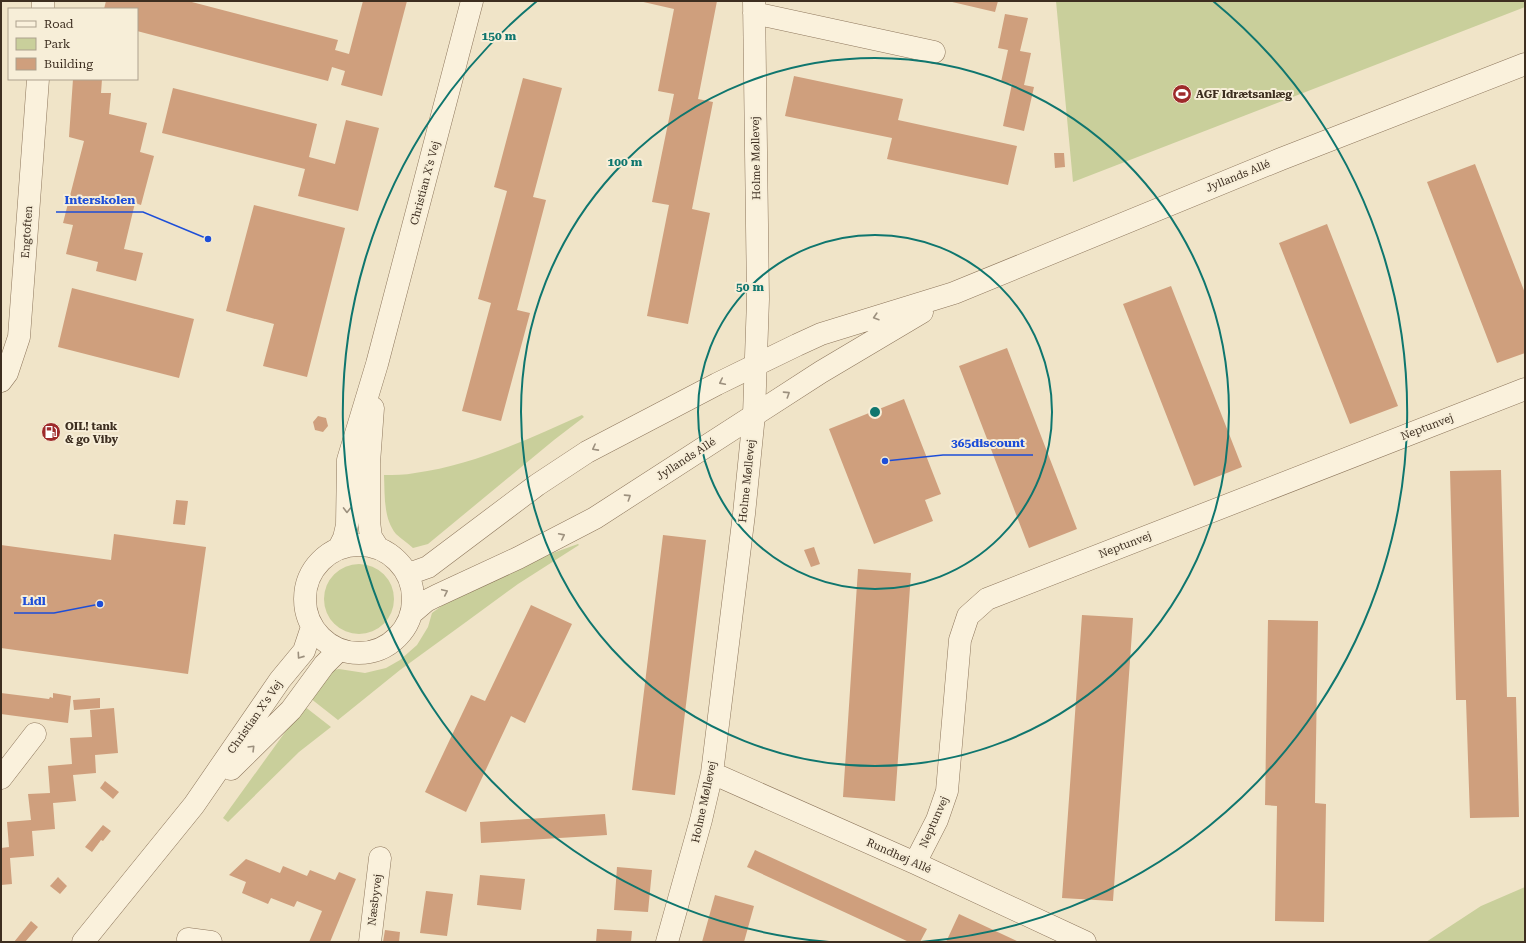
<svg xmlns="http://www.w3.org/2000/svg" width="1526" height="943" viewBox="0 0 1526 943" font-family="'Roboto Serif',serif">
<rect width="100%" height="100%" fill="#f0e4c8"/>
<path fill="#c9cf9b" d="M1056,1H1525V7L1073,182Z
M582,415L584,417L554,440L428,544L413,548C408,543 401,539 396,534C383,518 385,495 384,475C394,475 405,475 415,473C474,465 528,439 582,415Z
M578,544L579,545L518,584L466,622L400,670L338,720L310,698L328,674L334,670L339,669L365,673L386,668L400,660L417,645L428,627L432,613L451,599L539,558Z
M324 599a35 35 0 1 1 70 0a35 35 0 1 1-70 0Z
M304,706L331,727L299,752L228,822L223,818Z
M1525,887V942H1426L1481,906Z"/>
<path fill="#cf9f7d" d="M106,1H188L338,40L335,50L349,54L363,1H407L382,96L341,85L345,71L332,67L328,81L137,31V9H104Z
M639,1H717L698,99L713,102L692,209L710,213L688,324L647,316L669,205L652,202L674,94L658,91L674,9Z
M948,1H998L995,12Z
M1005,14L1028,18L1020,51L1031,53L1024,85L1034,87L1024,131L1003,126L1012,84L1001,82L1008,50L998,48Z
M794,76L903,99L898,120L1017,146L1008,185L887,159L892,138L785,116Z
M523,78L562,88L533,197L546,200L517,310L530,313L501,421L462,411L491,303L478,299L507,191L494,187Z
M73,79H102L101,93H111L109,114L147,123L140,152L154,156L141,205L135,203L124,249L143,253L136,281L96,271L98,262L66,254L73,225L63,223L84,141L69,137Z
M173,88L317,124L309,157L335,164L346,120L379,128L358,211L298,196L305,169L162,133Z
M1054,153H1064L1065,167L1055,168Z
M1475,164L1525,293V353L1497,363L1427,182Z
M254,205L345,228L307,377L263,366L274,324L226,311Z
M1327,224L1398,406L1350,424L1279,243Z
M1171,286L1242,467L1194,486L1123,304Z
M72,288L194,319L179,378L58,347Z
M1007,348L1077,529L1029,548L959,366Z
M904,399L941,494L925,500L933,521L874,544L829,429Z
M318,416L326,418L328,426L323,432L315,430L313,422Z
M1501,470L1507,697H1516L1519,817L1470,818L1466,700H1456L1450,471Z
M176,500L188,501L185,525L173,524Z
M114,534L206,547L188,674L1,648V545L111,560Z
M663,535L706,540L675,795L632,790Z
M814,547L820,564L811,567L804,550Z
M858,569L911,573L895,801L843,797Z
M531,605L572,624L525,723L511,716L466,812L425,792L471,695L485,701Z
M1082,615L1133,618L1113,901L1062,898Z
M1268,620L1318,621L1315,803L1326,804L1324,922L1275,921L1277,806L1265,805Z
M1,693L49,699L50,697L53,698V693L71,696L68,723L1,714Z
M100,698V708L74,710L73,700Z
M114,708L118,753L95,755L96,773L73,775L76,801L53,803L55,829L32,831L34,856L10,858L12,884L1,885V848L9,847L7,822L31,820L28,794L50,793L48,766L72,764L70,738L92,737L90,710Z
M105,781L119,792L113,799L100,788Z
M605,814L607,835L481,843L480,822Z
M103,825L111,831L103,841L101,840L92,852L85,847Z
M755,850L927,929L920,942H909L747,867Z
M246,859L280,873L283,866L307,876L310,870L335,880L339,872L356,879L330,942H309L322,911L297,901L294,907L271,898L268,904L242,893L246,882L229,875Z
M617,867L652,870L648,912L614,910Z
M480,875L525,879L521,910L477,905Z
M58,877L67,886L60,894L50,886Z
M426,891L453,894L447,936L420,933Z
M715,895L754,906L744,942H702Z
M959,914L1019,942H946Z
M31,921L38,927L25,942H14Z
M597,929L632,931L631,942H596Z
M385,930L400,932L399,942H383Z"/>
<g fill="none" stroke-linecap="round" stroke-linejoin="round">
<g stroke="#8d765c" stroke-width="23">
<path id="minor" d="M43,9V1
M754,13L934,52
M1,381L7,373L19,337L38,79
M712,773L915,863L1085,942
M1,778L35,734
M915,863L937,820L947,791L960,640L968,616L987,599L1525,389
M188,939L211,942
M370,942L380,858
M667,942L701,820L712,773L744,514L754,415L758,299L754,1"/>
</g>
<g stroke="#8d765c" stroke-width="23">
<path id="tertiary" d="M373,408L369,463V522L371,537L378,548
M305 599a54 54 0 1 1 108 0a54 54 0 1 1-108 0Z
M339,548L344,538L347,525L348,460L377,364L472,1
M406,571L414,572L428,567L537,485L587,452L717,384L797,345L821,334L954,293L1281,159L1525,64
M412,613L426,601L436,596L518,558L595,518L821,372L922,312
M231,769L291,710L324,665L339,650
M83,942L194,805L280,680L304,651L312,627"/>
</g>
<use href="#minor" stroke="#faf1dc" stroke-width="22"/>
<use href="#tertiary" stroke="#faf1dc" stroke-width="22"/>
</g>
<defs><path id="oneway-chevron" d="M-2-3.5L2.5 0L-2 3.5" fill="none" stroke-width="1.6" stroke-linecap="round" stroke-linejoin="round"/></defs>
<g stroke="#9c907e">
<use href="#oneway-chevron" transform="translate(876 317) rotate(163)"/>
<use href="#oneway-chevron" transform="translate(722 382) rotate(154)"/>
<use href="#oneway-chevron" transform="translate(787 394) rotate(-33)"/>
<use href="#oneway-chevron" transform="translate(595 448) rotate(152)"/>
<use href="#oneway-chevron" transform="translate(628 497) rotate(-33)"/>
<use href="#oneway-chevron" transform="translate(347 510) rotate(91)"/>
<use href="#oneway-chevron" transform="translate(562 536) rotate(-27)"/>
<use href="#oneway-chevron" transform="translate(445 592) rotate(-25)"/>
<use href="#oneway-chevron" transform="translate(300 656) rotate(125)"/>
<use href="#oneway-chevron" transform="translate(252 748) rotate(-45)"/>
</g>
<g fill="none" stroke="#0f766e" stroke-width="2">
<circle cx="875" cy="412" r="177"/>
<circle cx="875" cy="412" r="354"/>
<path d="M829 942A532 532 0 0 1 537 1M1213 1A532 532 0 0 1 921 942"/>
</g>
<defs>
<g id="stadium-disc" transform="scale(1)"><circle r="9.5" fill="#9e2a2b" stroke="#f7eed8"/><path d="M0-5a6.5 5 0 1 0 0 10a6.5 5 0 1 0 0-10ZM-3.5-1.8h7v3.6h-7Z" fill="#fff"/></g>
<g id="fuel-disc" transform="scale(1)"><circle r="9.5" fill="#9e2a2b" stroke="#f7eed8"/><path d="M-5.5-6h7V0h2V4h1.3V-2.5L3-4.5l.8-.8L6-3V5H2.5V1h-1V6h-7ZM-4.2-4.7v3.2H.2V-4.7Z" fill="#fff"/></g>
</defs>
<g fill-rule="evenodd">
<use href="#stadium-disc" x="1182" y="94"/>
<use href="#fuel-disc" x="51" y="432"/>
</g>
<g text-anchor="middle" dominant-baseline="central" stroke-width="4" stroke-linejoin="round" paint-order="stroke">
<g font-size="11" font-weight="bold" fill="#3d2e20" stroke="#f7eed8" text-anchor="start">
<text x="1196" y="94">AGF Idrætsanlæg</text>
<text x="65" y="426">OIL! tank<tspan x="65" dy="13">&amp; go Viby</tspan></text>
</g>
<g font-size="11" fill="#3d2e20" stroke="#f7eed8">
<text transform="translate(756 158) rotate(-91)">Holme Møllevej</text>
<text transform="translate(1238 176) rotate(-22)">Jyllands Allé</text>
<text transform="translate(425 183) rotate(-75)">Christian X's Vej</text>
<text transform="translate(27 232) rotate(-86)">Engtoften</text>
<text transform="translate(1427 427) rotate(-21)">Neptunvej</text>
<text transform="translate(686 459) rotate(-33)">Jyllands Allé</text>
<text transform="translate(747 481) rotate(-84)">Holme Møllevej</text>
<text transform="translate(1125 545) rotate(-21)">Neptunvej</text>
<text transform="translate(255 717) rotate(-55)">Christian X's Vej</text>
<text transform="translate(704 802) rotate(-78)">Holme Møllevej</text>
<text transform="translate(934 822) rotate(-66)">Neptunvej</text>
<text transform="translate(899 856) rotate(24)">Rundhøj Allé</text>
<text transform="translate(375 900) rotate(-83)">Næsbyvej</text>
</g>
</g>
<circle cx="875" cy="412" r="6" fill="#0f766e" stroke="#f7eed8" stroke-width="2"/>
<g font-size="12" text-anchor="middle" font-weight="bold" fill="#0f766e" stroke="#f7eed8" stroke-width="4" stroke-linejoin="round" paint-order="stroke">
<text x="499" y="40">150 m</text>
<text x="625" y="166">100 m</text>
<text x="750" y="291">50 m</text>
</g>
<path fill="none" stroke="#1d4ed8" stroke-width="1.5" d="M208 239L143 212H56M885 461L943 455H1033M100 604L54 613H14"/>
<g fill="#1d4ed8" stroke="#f7eed8" stroke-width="1.5">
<circle cx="208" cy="239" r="4"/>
<circle cx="885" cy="461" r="4"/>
<circle cx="100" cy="604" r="4"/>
</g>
<g font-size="12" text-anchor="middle" font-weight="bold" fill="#1d4ed8" stroke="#f7eed8" stroke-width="4" stroke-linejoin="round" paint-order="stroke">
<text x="100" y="204">Interskolen</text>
<text x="988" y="447">365discount</text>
<text x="34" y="605">Lidl</text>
</g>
<rect width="1526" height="943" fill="none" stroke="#3d2e20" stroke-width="4"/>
<rect x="8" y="8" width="130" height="72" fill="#f7eed8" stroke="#ada18e"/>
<rect x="16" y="21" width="20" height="6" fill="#faf1dc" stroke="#ada18e"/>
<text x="44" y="28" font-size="12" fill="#3d2e20">Road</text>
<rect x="16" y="38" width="20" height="12" fill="#c9cf9b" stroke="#ada18e"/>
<text x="44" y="48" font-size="12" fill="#3d2e20">Park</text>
<rect x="16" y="58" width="20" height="12" fill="#cf9f7d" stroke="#ada18e"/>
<text x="44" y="68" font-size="12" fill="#3d2e20">Building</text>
</svg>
